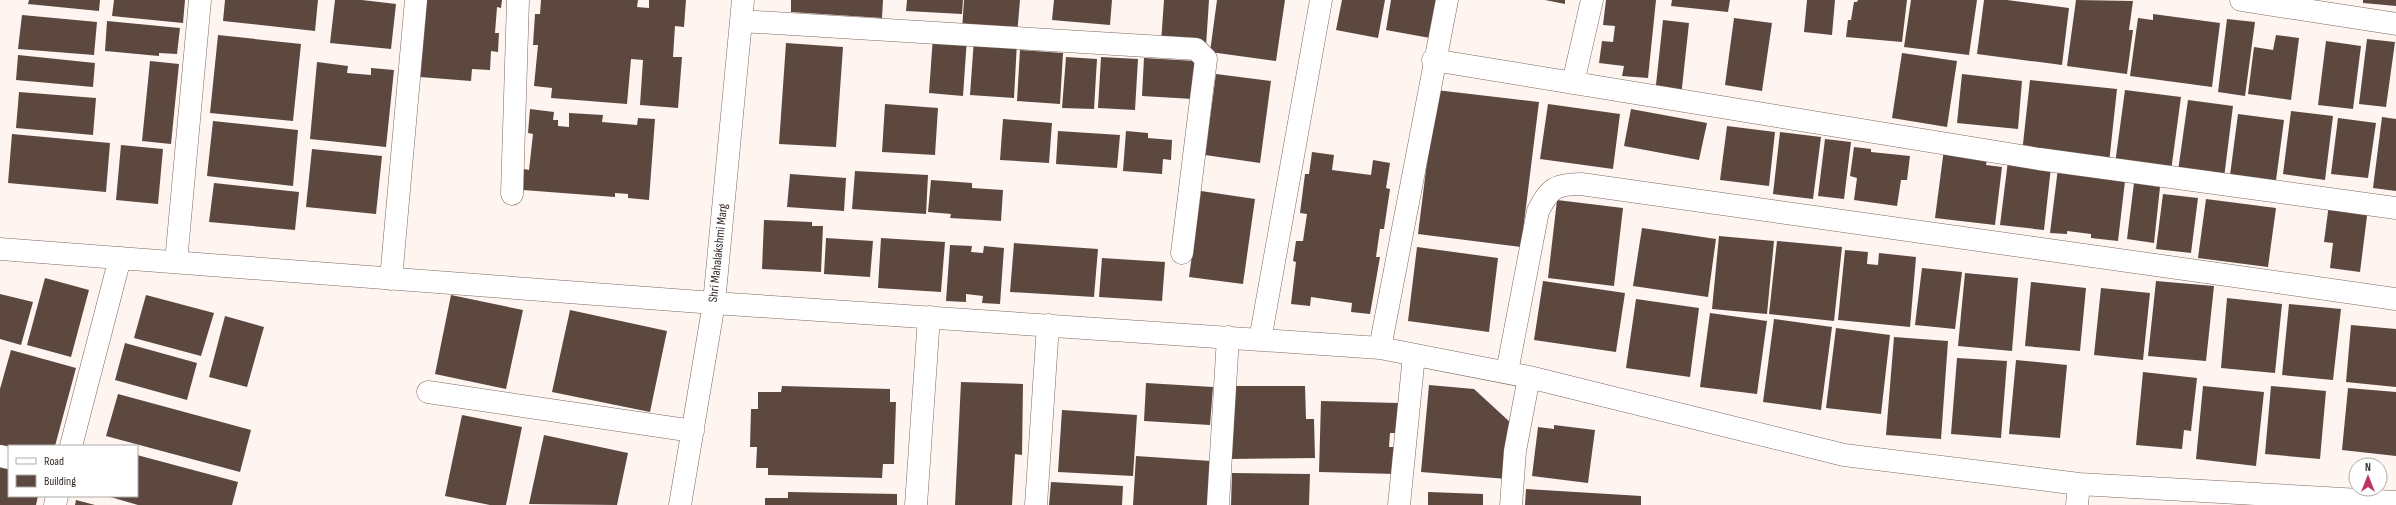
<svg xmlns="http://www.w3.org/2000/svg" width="2396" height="505" viewBox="0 0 2396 505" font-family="'Sofia Sans Condensed',sans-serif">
<rect width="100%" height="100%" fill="#fef4f0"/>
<path fill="#5d4840" d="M29,0H100L99,11L28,4Z
M114,0H185L183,23L112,16Z
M225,0H318L315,31L223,21Z
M335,0H362L396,4L391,49L330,43Z
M426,0H502L501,8L497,7L495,33H499L498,52L491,51L490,70L472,69L471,81L420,77Z
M541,0H638L637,7L649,8V0H686L684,27L675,26L673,57H682L678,108L640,105L643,60L631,59L627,104L551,98L552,88L534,86L538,45H533L535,14H540Z
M791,0H883L882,18L791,12Z
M907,0H963L962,14L906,11Z
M964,0H1020L1017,35L962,30Z
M1054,0H1112L1110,25L1052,20Z
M1164,0H1209L1206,46L1161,43Z
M1217,0H1285L1276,61L1210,52Z
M1342,0H1385L1378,38L1336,30Z
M1391,0H1437L1430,38L1386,30Z
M1545,0H1565V4Z
M1606,0H1656L1648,78L1622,76L1624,66L1599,63L1602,41L1613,42L1615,26L1603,25Z
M1672,0H1730L1728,12L1671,6Z
M1807,0H1835L1832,35L1804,32Z
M1858,0H1907L1902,42L1846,37L1848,20H1851L1854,2H1857Z
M1911,0H1977L1969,55L1904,47Z
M1984,0H2007L2069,8L2062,65L1977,54Z
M2076,0L2133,1L2129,30H2133L2127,74L2067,66Z
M2363,0H2396V6L2363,3Z
M2153,14L2220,23L2212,87L2130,76L2138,18L2153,20Z
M22,15L97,22L94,55L18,49Z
M1734,18L1772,23L1762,91L1725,85Z
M2227,19L2255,22L2245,96L2218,92Z
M1663,20L1689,23L1681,97L1655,94Z
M107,21L180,28L177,54L159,53V56L105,51Z
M218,35L301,44L293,121L210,113Z
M2276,35L2299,38L2291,100L2248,94L2254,47L2273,50Z
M933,36L967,38L963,96L929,93Z
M974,39L1017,42L1014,98L970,95Z
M2367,39L2395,42L2386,107L2359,104Z
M2326,41L2361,46L2353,109L2318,105Z
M786,43L843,47L836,147L779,144Z
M1020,50L1063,53L1060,104L1017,101Z
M1902,53L1957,61L1947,127L1892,118Z
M18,55L95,63L93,87L16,80Z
M1066,57L1097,59L1094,109L1062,108Z
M1101,57L1138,59L1135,110L1098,108Z
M1144,58L1196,61L1193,99L1142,96Z
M150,61L179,64L171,144L142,141Z
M317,62L348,66L347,73L371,75V68L394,70L386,147L310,139Z
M1216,74L1271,81L1260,163L1205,155Z
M1962,74L2022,81L2018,129L1957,123Z
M2030,80L2117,89L2109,163L2022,153Z
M1436,90L1539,102L1521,247L1418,234Z
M2125,90L2181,97L2171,171L2115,164Z
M19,92L96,98L93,135L16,128Z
M2188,100L2233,106L2224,178L2178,171Z
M885,104L938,108L935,155L882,152Z
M1548,104L1620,114L1613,169L1540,159Z
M530,109L554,112L553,120H558V126L569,127V113L603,115L602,122L637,125L638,118L655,119L649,200L628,198V194L615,193V197L523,190L524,169L529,170L533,134L528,133Z
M1631,109L1707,123L1699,160L1624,146Z
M2291,111L2333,116L2325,180L2283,174Z
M2238,114L2284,120L2275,188L2229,183Z
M2382,117L2396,119V191L2373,188Z
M2338,118L2376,123L2368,178L2331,174Z
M1003,119L1052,123L1049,163L1000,160Z
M213,121L298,130L293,186L207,176Z
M1727,126L1775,132L1769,186L1720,180Z
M1058,131L1120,135L1117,168L1056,164Z
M1126,131L1148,133V138L1172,140L1171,160L1163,159L1162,174L1123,171Z
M1780,132L1821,137L1813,199L1773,194Z
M12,134L110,143L106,192L8,183Z
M1825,139L1851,142L1844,199L1818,196Z
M121,145L163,149L158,204L116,200Z
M1854,147L1871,149V152L1910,156L1907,180H1901L1897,206L1854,200L1857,178L1850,176Z
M312,149L382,156L376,214L306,207Z
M1944,149L1988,155L1986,165L2002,167L1995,225L1935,218Z
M1312,152L1334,155L1332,170L1371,175L1373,160L1390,163L1386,188L1390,189L1384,229H1380L1376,257H1380L1370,314L1351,312L1352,303L1311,297L1310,306L1291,304L1296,262L1293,261L1296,241H1303L1307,214L1300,213L1305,174H1309Z
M2008,161L2051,167L2044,230L2000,225Z
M2058,168L2125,181L2118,241L2091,238V234L2067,231V234L2050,233Z
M855,171L928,175L926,214L852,209Z
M790,174L846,178L844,211L787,207Z
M931,180L972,183V188L1003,190L1001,221L950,218L951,214L928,212Z
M214,183L299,192L295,230L209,222Z
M2134,183L2160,187L2154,243L2127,239Z
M1201,191L1255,199L1243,284L1189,277Z
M2163,194L2198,198L2191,253L2156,249Z
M2206,199L2276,208L2268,267L2198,258Z
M1557,200L1623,208L1614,286L1548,278Z
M2329,204L2368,208L2360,272L2330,268L2333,243L2324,242Z
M764,220L812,222V226H823L821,272L762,269Z
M1642,228L1716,239L1708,297L1633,286Z
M1719,236L1774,241L1767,314L1712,309Z
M826,238L873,241L870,277L824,274Z
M881,238L945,242L941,292L878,288Z
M1777,241L1842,247L1834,321L1769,314Z
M1014,243L1098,249L1094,297L1010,292Z
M950,245L972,246L971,252L983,253L984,246L1004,248L1000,304L982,303L983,296L966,294V302L946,301Z
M1417,247L1498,258L1489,332L1408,321Z
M1845,250L1868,252L1867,264L1878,265L1879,253L1916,257L1910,327L1838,320Z
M1102,258L1165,262L1162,301L1099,297Z
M1922,268L1962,272L1955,329L1915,325Z
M1965,273L2018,278L2012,351L1958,346Z
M45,278L89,290L71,357L27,345Z
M1543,281L1625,293L1616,352L1534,340Z
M2156,281L2214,286L2206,361L2148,356Z
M2031,282L2086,288L2080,351L2025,346Z
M2101,288L2150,293L2143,360L2094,355Z
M0,294L33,302L21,345L0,339Z
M146,295L214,313L201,356L134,338Z
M451,295L523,310L506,389L435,374Z
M2227,298L2282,304L2275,373L2221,368Z
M1636,299L1699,308L1690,377L1626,368Z
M2289,304L2341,309L2333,380L2282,375Z
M570,310L667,331L650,412L552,392Z
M1710,313L1767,321L1757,394L1700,387Z
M225,316L264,327L247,387L209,377Z
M1774,319L1832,327L1821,410L1763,402Z
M2351,325L2396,329V387L2346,382Z
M1836,328L1890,335L1881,414L1826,408Z
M1894,337L1948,341L1941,439L1886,435Z
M125,343L197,363L187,400L115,380Z
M11,350L76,368L55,446H9V452L0,450V389Z
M1957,358L2007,361L2001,438L1951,434Z
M2016,360L2067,365L2060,438L2009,434Z
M2143,372L2197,378L2191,431L2184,430L2182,449L2136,445Z
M961,382L1023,384L1022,455L1015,454L1012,505H955Z
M1146,383L1213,387L1210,425L1144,421Z
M1429,385L1474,389L1511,423L1507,479L1421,472Z
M782,386L890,389V402H896L894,464H883L882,478L768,475V468H756L757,447H750L751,409H758V392H781Z
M1227,386H1305L1306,419H1314L1315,458L1228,459Z
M2203,386L2264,392L2256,466L2196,459Z
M2271,386L2326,391L2320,459L2265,454Z
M2348,388L2396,392V456L2342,450Z
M118,394L251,430L240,472L106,436Z
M1321,401L1398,403L1397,433H1390L1389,447H1397L1396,474L1319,472Z
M1062,410L1137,415L1133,476L1058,472Z
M462,415L522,427L506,505H490L445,496Z
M1554,425L1595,430L1588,483L1532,476L1538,427L1554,429Z
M544,435L628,453L617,505L529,504Z
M137,455L238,482L232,505H138L107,496H137Z
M1136,456L1211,461L1208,505H1133Z
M0,459L9,462V496H38L36,505H0Z
M1232,473L1310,474L1309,505H1231Z
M1051,482L1123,486L1122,505H1049Z
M1526,489L1641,496V505H1525Z
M788,492L897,494V505H765V498H788Z
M1428,492L1483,494V505H1428Z
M76,500L95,505H75Z"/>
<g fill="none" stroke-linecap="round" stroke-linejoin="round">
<g stroke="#7e685f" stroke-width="23">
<path id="minor" d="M2241,0L2396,24
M741,21L1196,49L1206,59L1182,253
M1433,60L2039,159L2396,208
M1573,83L1592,0
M512,194L518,0
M0,249L714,303L1380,348L1529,377L1844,455L2079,484L2396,502
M176,262L200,0
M391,279L416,0
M1260,340L1321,0
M1380,348L1447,0
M1507,372L1538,211C1550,188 1555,184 1581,184L2396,299
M428,392L693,431
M71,446L120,258
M0,456L9,458
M55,505L57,496
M680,505L714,303L743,0
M916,505L929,317
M1036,505L1048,325
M1218,505L1228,337
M1399,505L1414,355
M1511,505L1515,451L1529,377
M2077,505L2079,484"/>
</g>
<use href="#minor" stroke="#fff" stroke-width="22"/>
</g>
<g text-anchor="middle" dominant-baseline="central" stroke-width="4" stroke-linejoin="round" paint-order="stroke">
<g font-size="13" fill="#352c28" stroke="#fff">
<text transform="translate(718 253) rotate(-84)">Shri Mahalakshmi Marg</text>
</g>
</g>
<rect x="8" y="445" width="130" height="52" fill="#ffffff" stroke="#aeaba9"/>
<rect x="16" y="458" width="20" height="6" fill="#ffffff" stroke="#aeaba9"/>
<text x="44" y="465" font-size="12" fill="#352c28">Road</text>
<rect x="16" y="475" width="20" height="12" fill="#5d4840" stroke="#aeaba9"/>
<text x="44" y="485" font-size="12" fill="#352c28">Building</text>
<g transform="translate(2368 477)"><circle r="19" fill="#ffffff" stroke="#aeaba9"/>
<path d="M0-3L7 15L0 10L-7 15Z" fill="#bf3266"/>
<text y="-6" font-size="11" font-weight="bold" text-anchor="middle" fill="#352c28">N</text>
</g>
</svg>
